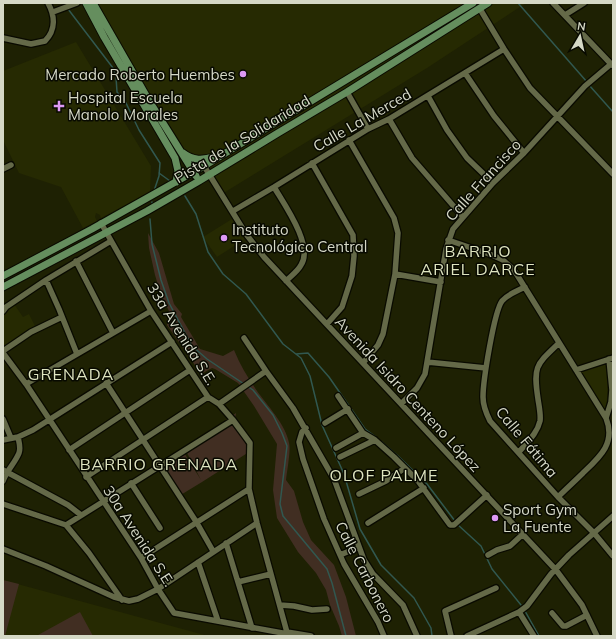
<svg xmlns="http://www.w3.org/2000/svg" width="616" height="639" viewBox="0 0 616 639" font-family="Mulish,sans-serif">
<rect width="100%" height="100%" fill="#1e2103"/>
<path fill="#262a02" d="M93,3H526L427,68L222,194L204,166L194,172Z
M76,42L151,166L150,192L101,218L100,215L96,213L95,217L97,221L83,228L61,187L19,173L3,140V71Z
M232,219L245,239L217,257L203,237Z
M14,304L23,317L29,314L36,328L4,348L3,315L9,308Z
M609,359L606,418L576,370Z
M3,580L208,636H3Z"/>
<path fill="#412e22" d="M148,233L159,253L174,304L182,314L181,317L200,349L223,356L234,350C240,365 248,378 257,391C267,405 286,425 289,443C291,450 287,471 286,480L294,491L303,522L311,540L334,565L346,597L356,636H342L339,626L330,605L326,590L316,573L298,552L277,518L273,490L277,444L254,406L238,383L215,369L212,368L201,374L167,325L169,311L162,298L155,275L149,248Z
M236,413L235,419L249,452L202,482L179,496L160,465L183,451L201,480L186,451Z
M3,580L19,584L5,636H3Z
M80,612L93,636H38V635Z"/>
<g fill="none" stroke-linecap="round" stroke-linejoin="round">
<path stroke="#315850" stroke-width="1.5" d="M518,3L587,82
M68,9L113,68L116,77L117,92L126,103L139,130L160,163L159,176L154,191
M589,85L613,112
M159,173L170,181
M185,196L196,214L208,252L223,274L246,294L283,344L301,358L310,376L322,425L344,474L360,529L381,565L414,598L431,628L432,636
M152,203V202
M150,219L152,244L161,280L169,303L192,346L207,359L244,384
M296,354L308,353L329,377L365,429L376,437
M247,386L253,390L273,415L282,433L287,446L280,504L283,516L327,569L332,583L346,636
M382,442L398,456L427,484L455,521
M457,524L481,546L492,569L521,605
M525,611L539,636"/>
<g stroke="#090a00" stroke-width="8">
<path id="minor" d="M553,3L612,65
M480,9L504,49L530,88L613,174
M53,12L77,3
M565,15L584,3
M3,38L31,44L45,41C56,30 55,16 48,3
M465,73L494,116L524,153
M347,92L368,129
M428,96L447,130L467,158L493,183
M389,119L412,158L463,217
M349,140L394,218L398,233L395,274L383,334L378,345L363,363
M312,163L353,235L354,256L352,276L342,307L327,324
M204,166L246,234L264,257L556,570L582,605L597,636
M3,169L11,165
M274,187C284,204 314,246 301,265C298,271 291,276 286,281
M233,211L274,187L368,129L389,119L504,49
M101,223L151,311L208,397L219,404L233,420L250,443L249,489L257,523L288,636
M448,240L492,255L503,260L514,270L606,418C616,443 600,457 583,473C575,481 566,489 558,497
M76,261L113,333
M395,274L441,282
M46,280L59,309L77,354
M525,287C517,291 508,294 502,301C494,312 483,381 483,397C483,406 486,413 490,421L558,497L594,533L613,556
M3,311L6,307L46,280L111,241
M244,338L266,371
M3,351L31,332L62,317
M3,353L26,384L141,558L158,589L174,613L288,634
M427,362L486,368
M576,370L613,358
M106,383L197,523L213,551
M26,384L151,311
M338,396L363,433L375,440L394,457L418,481L450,525H454L487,495
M219,404L266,371L293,408L334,479L364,560L373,574L403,605L417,636
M401,404L417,388L425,374L446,249L453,229L493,183L524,153L585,86L611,64
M606,418L611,402L612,390L609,359
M3,419L11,438
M325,423L348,409
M306,428L302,432L299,442L303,459L324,519L344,564L378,622L384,636
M3,440L18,437L33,430L172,342
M336,448L363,433
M69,450L190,370
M519,452C527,442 537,434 540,421C541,415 539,406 538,399C533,366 536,365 559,343
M340,457L375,440
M3,470L68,505L81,515
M86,477L208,397
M3,481C7,470 15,463 19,453C21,448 19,442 18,437
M131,483L160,528
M359,494L386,481L405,468
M3,504L66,525L233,420
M368,523L424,488
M66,525L89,553L122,600
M226,543L252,628
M3,549L46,566L114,597L129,601L138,599L158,589L257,523
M340,555L359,547
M488,555L497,550L510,546L523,534
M141,558L249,489
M198,562L218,621
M238,582L271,574
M280,605L294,606L312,610L327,609
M519,612L534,636
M552,613L563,626H566L587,615
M287,632L311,636
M451,636L445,611L496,588
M467,636L519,612L527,606L551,574L569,555L613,516"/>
</g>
<g stroke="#090a00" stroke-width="9">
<path id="major" d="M86,3L104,37L175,158L178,171L176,182
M93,3L148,99L196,176
M183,153C193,161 203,160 214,157
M3,276L92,229L204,166L473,3
M3,287L147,211L199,181L278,133L347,92L488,3"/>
</g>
<use href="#minor" stroke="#646948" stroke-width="5.5"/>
<use href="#major" stroke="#658e5e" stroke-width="7"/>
</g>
<g fill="#dd99f4" stroke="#080a01" stroke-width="1.5">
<circle cx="243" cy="74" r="4"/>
<path d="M57 100h4v4h4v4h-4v4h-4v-4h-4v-4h4z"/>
<circle cx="224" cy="238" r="4"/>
<circle cx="495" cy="518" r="4"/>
</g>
<g text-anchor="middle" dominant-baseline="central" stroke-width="3" stroke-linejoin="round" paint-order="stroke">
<g font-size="15" fill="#d5d8c6" stroke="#080a01" text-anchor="start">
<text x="235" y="74" text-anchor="end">Mercado Roberto Huembes</text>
<text x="68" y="97">Hospital Escuela<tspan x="68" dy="17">Manolo Morales</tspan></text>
<text x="232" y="229">Instituto<tspan x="232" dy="17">Tecnológico Central</tspan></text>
<text x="503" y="509">Sport Gym<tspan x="503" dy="17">La Fuente</tspan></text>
</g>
<g font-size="15" fill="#d5d8c6" stroke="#080a01">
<text transform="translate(362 120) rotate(-30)">Calle La Merced</text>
<text transform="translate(242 139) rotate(-31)">Pista de la Solidaridad</text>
<text transform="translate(483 180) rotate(-48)">Calle Francisco</text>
<text transform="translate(182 334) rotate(58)">33a Avenida S.E.</text>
<text transform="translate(408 394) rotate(47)">Avenida Isidro Centeno López</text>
<text transform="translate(527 442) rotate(50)">Calle Fátima</text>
<text transform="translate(139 536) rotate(57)">30a Avenida S.E.</text>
<text transform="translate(365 572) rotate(63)">Calle Carbonero</text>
</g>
<g font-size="16" letter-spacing="1" fill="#dfe5c0" stroke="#080a01">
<text x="478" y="251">BARRIO<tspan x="478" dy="18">ARIEL DARCE</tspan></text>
<text x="71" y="374">GRENADA</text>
<text x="159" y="464">BARRIO GRENADA</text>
<text x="384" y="475">OLOF PALME</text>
</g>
</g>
<rect width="616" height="639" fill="none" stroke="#d5d8c6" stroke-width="8"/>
<g transform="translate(580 36) rotate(9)" stroke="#080a01" stroke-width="3" paint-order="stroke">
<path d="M0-3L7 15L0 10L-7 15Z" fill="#d5d8c6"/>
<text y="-6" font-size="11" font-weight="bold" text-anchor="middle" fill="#d5d8c6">N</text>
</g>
</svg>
